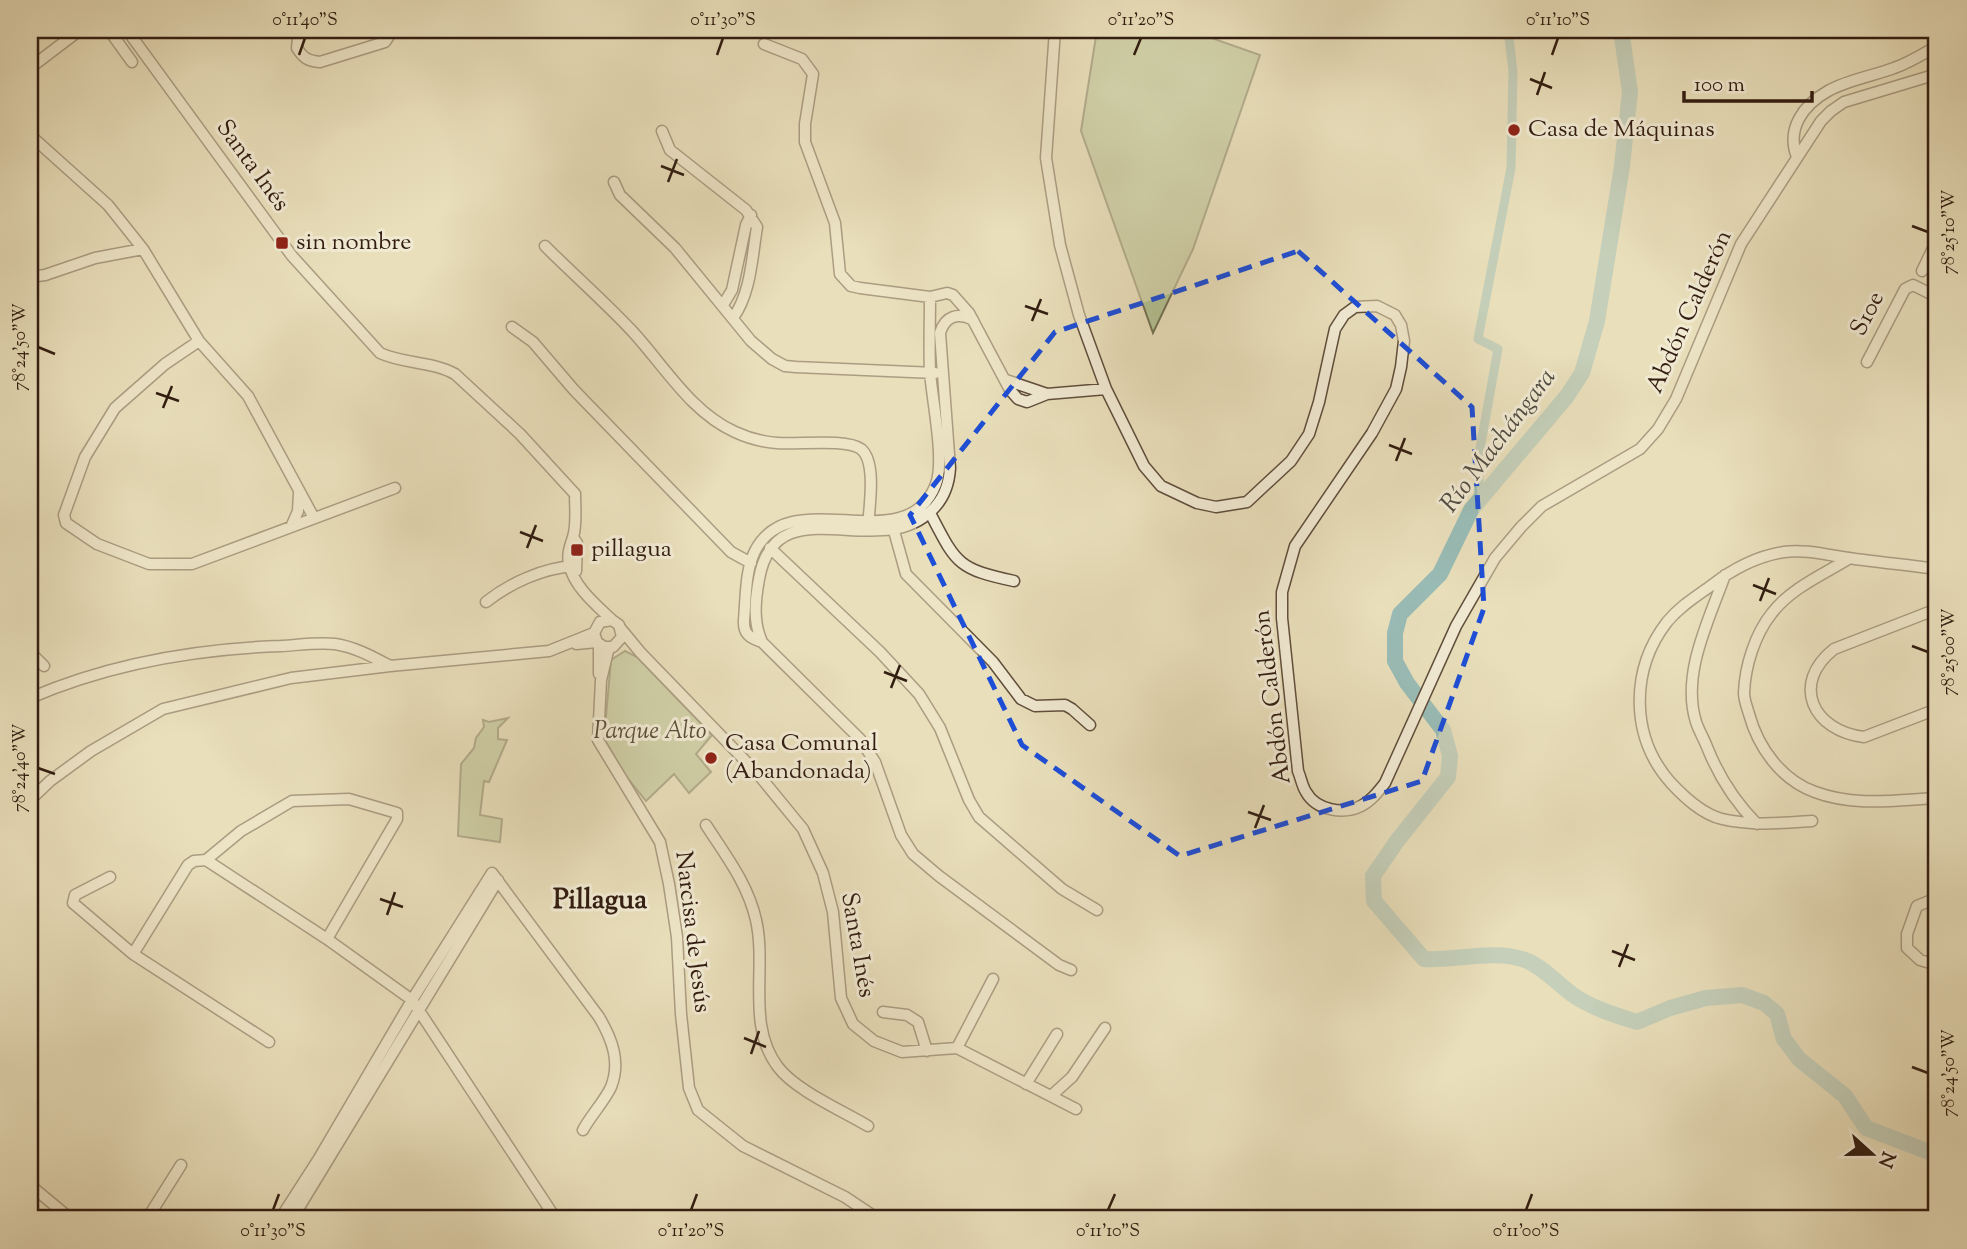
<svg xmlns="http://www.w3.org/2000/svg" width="1967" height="1249" viewBox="0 0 1967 1249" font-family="'Sorts Mill Goudy',serif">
<rect width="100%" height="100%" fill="#e9dfbb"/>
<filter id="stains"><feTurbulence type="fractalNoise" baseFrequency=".00286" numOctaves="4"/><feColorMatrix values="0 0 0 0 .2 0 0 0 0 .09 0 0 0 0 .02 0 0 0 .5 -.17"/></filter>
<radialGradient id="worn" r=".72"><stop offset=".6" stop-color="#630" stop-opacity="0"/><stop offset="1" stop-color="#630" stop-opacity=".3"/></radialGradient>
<path fill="#b3c293" stroke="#727052" stroke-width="2" d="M1097,30H1189L1260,55L1193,249L1153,333L1081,131Z
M625,651L637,657L712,735L696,754L711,772L689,793L674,774L646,801L626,776L604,739L611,660Z
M508,718L498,728V739L507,740L489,782L484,781L480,815L502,819L500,842L458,836L461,764L474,748L476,738L484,727L483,720L489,722Z"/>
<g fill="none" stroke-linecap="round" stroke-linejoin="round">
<path stroke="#99bcb6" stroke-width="9" d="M1479,501V454L1498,349L1478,339L1511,168L1513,71L1508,30"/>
<path stroke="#99bcb6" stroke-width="16" d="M1621,30L1630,92L1622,166L1597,321L1582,373L1567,396L1471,510L1440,574L1400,614L1395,633V661L1407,683L1443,730L1450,756L1448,777L1397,841L1373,876L1374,901L1424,959C1456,961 1494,949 1525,960C1542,966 1558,984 1573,995C1592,1008 1615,1015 1637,1022L1670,1008L1706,998L1742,995L1764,1003L1777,1014L1784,1039L1799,1059L1845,1096L1866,1128L1937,1155"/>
<g stroke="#604e3c" stroke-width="13">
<path id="minor" d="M109,30L132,62
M127,30L292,256L380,353C403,364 432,361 455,374L520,434L575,494C575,507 577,525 573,537C570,546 567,554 569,564C574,587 596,605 612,620
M305,30L298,39L297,48C303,58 308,61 320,62L385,42L393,30
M1055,30L1046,158L1060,245L1079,315L1106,389L1144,466L1161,486L1197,503L1216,507L1247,502L1291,461L1309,434L1319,402L1335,329L1344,315L1355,307L1377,306L1395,315L1401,325L1404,341L1401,367L1396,389L1372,433L1295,546L1282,592V618L1298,771C1301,778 1302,786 1306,792C1316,810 1343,815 1361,806C1371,801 1378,792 1385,783L1456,626L1495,558L1521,527L1542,506L1640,449L1658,429L1676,399L1741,244L1821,121L1831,111L1844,102L1937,74
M764,44L802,59L813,74L805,124V142L835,223L840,274L851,286L860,288L930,297L947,293L953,295L969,313L1010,390L1018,399L1027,402L1047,394L1106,389
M30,68L80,30
M662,131L670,150L746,210L757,227C752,257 751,293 733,318
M30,135L108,205L143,249L199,341L248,396L314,518
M1797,157C1786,129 1803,105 1828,91C1847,80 1873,76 1894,68C1909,63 1923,54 1937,46
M614,182L620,195L675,248L751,341L772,359L785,366L796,367L935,373
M545,246C574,275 605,302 633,332C665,367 691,412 735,432C748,438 763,442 777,443C797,445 846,438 861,449C877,462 869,508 868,527
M1922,271L1937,240
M30,277L45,275L95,258L143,249
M723,305L732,290L746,225L751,215
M973,320C958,312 945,316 940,333L950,468C949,485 943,500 931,511C878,563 776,484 759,579C755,601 753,622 762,642L860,739L875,762L901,835L913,854L939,876L1059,965L1071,970
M512,327L533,342L574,390L731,552L751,563
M199,341L165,364L115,408L85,457L64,515L66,523L97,544L149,564H192L395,488
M1867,362L1905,289L1913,285L1937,297
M1006,380L1047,394
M930,513C956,563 957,569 1014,581
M291,527L298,511L299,493
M894,531L906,574L993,662L1021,699L1035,706L1065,705L1072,709L1090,725
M573,537L577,543L576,571
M770,548L880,652L919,694L940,728L969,800L979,817L1062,889L1097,910
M1850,558C1824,574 1791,588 1772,613C1755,634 1745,666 1744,693C1744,700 1747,707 1749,714C1758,747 1781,780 1815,792C1855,807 1896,800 1937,798
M1725,575C1709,620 1681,674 1696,722C1699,731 1704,739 1707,747C1719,777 1734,801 1757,824
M486,602C510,583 543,568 574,566
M1937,609L1834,649C1790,684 1813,731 1864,737L1937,709
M621,629L640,652L758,774L803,829L823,873L833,912L841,998L853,1024L874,1041L902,1052L957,1048L1076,1109
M762,642C750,638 743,634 744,620C746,598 745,571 755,551C791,480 906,563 936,484C945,460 932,400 930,372C929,347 930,322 930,297
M576,644L597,642L604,647H613L622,637L619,625L612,620L600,622L594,633L597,642
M599,644V674
M609,647L601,680L598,740L660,842L669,884L677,937L681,1014L689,1088L698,1110L743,1146L845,1197L878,1219
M30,652L44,666
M30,698C109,664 196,649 281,646C298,645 318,642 335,644C355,647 373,657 390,666
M30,800L50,781L91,751L163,709L291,678L390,666L549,651L594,633
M1812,821C1782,823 1752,826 1722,819C1702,814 1685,798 1671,783C1630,737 1630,670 1667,622C1680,606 1697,596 1712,585C1733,569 1758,556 1784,552C1805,549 1827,555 1848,558C1877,562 1907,565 1937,569
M706,825C726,856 748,884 756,920C767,968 746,1025 778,1067C795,1090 843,1111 868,1126
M206,860L241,831L292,801L349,799L397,813V819L327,939
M110,877L75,895L73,903L133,954
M1937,898L1917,906L1907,934V948L1920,960L1937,965
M883,1012L907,1015L918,1022L927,1051
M269,1042L133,954L188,865L194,861L206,860L327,939L412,1000L556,1219
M957,1048L993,979
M1026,1084L1057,1034
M1051,1096L1072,1077L1105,1028
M30,1185L71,1219
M147,1219L181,1165
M280,1219L318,1160L412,1000L492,873L599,1017C612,1039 621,1062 611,1087C604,1102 591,1115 583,1130
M292,1219L498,880"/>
</g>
<use href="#minor" stroke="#f1ead3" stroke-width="10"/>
</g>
<path d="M0 0H1967V1249H0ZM1298,251L1472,407L1484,608L1422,781L1180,856L1022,745L910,515L1055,332Z" fill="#e9dfbb" fill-opacity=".55" fill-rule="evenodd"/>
<path fill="none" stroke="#1d4ed8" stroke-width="5" stroke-dasharray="14 9" stroke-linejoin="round" d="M1298,251L1472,407L1484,608L1422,781L1180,856L1022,745L910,515L1055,332Z"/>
<path fill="none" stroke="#321d11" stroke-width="2.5" d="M299,55L305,38M717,55L723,38M1134,55L1141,38M1552,55L1558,38M1530,79L1552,88M1537,95L1545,72M661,166L684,175M668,182L677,159M1912,226L1928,232M1025,306L1048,314M1032,321L1041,299M38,347L55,354M156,393L179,401M163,408L172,386M1389,445L1412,454M1396,461L1405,438M520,532L543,541M527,548L536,525M1753,585L1776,594M1760,601L1769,578M1912,646L1928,652M884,672L907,681M891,688L900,665M38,768L55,774M1248,812L1271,820M1255,828L1264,805M380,899L403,907M387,915L395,892M1612,951L1635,960M1619,967L1628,944M744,1038L766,1047M751,1054L759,1031M1912,1067L1928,1073M273,1210L279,1194M691,1210L697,1194M1108,1210L1115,1194M1526,1210L1532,1194"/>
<g fill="#8f2418" stroke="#f1ead3" stroke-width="2.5">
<circle cx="1514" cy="130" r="7"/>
<rect x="275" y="236" width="14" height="14" rx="3.5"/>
<rect x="570" y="543" width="14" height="14" rx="3.5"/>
<circle cx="711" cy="758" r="7"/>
</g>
<g text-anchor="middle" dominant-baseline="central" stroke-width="6" stroke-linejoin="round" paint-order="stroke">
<g font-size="24" fill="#321d11" stroke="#f1ead3" text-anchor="start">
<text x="1528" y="130">Casa de Máquinas</text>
<text x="296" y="243">sin nombre</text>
<text x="591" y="550">pillagua</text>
<text x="725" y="744">Casa Comunal<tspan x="725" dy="28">(Abandonada)</tspan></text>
</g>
<g font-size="24" fill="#321d11" stroke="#f1ead3">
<text transform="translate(252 166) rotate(54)">Santa Inés</text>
<text transform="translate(1690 312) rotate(-66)">Abdón Calderón</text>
<text transform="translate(1868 314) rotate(-63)">S10e</text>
<text transform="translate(1273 697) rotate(-97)">Abdón Calderón</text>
<text transform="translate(692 932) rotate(83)">Narcisa de Jesús</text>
<text transform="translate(857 945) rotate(80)">Santa Inés</text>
</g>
<g font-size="24" font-style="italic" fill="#594f38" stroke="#f1ead3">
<text x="650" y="732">Parque Alto</text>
</g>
<g font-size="26" font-style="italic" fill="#514d43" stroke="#f1ead3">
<text transform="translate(1499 441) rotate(-53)">Río Machángara</text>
</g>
<g font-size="28" font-weight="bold" fill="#321d11" stroke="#f1ead3">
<text x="600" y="901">Pillagua</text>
</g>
</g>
<rect width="1967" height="1249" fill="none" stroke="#e9dfbb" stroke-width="77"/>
<g transform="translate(1872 1154) rotate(111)" stroke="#f1ead3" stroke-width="5" paint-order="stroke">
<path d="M0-5L12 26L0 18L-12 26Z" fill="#321d11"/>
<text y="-10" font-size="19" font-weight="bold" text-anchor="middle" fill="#321d11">N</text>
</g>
<path d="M1684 91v10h128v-10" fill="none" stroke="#321d11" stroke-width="3.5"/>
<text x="1694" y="91" font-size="21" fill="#321d11" stroke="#f1ead3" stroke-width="5" paint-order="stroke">100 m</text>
<rect x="38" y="38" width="1890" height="1172" fill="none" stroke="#321d11" stroke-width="2.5"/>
<g font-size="18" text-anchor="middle" fill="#321d11">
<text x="305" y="25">0°11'40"S</text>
<text x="723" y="25">0°11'30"S</text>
<text x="1141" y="25">0°11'20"S</text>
<text x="1558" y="25">0°11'10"S</text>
<text transform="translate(1948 232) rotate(-90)" y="6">78°25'10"W</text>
<text transform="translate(19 347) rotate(-90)" y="6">78°24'50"W</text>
<text transform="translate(1948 652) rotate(-90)" y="6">78°25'00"W</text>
<text transform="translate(19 768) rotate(-90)" y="6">78°24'40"W</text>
<text transform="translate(1948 1073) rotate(-90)" y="6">78°24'50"W</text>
<text x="273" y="1236">0°11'30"S</text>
<text x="691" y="1236">0°11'20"S</text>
<text x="1108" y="1236">0°11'10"S</text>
<text x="1526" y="1236">0°11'00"S</text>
</g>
<rect width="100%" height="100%" filter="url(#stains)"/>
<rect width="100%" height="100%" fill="url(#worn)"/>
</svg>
